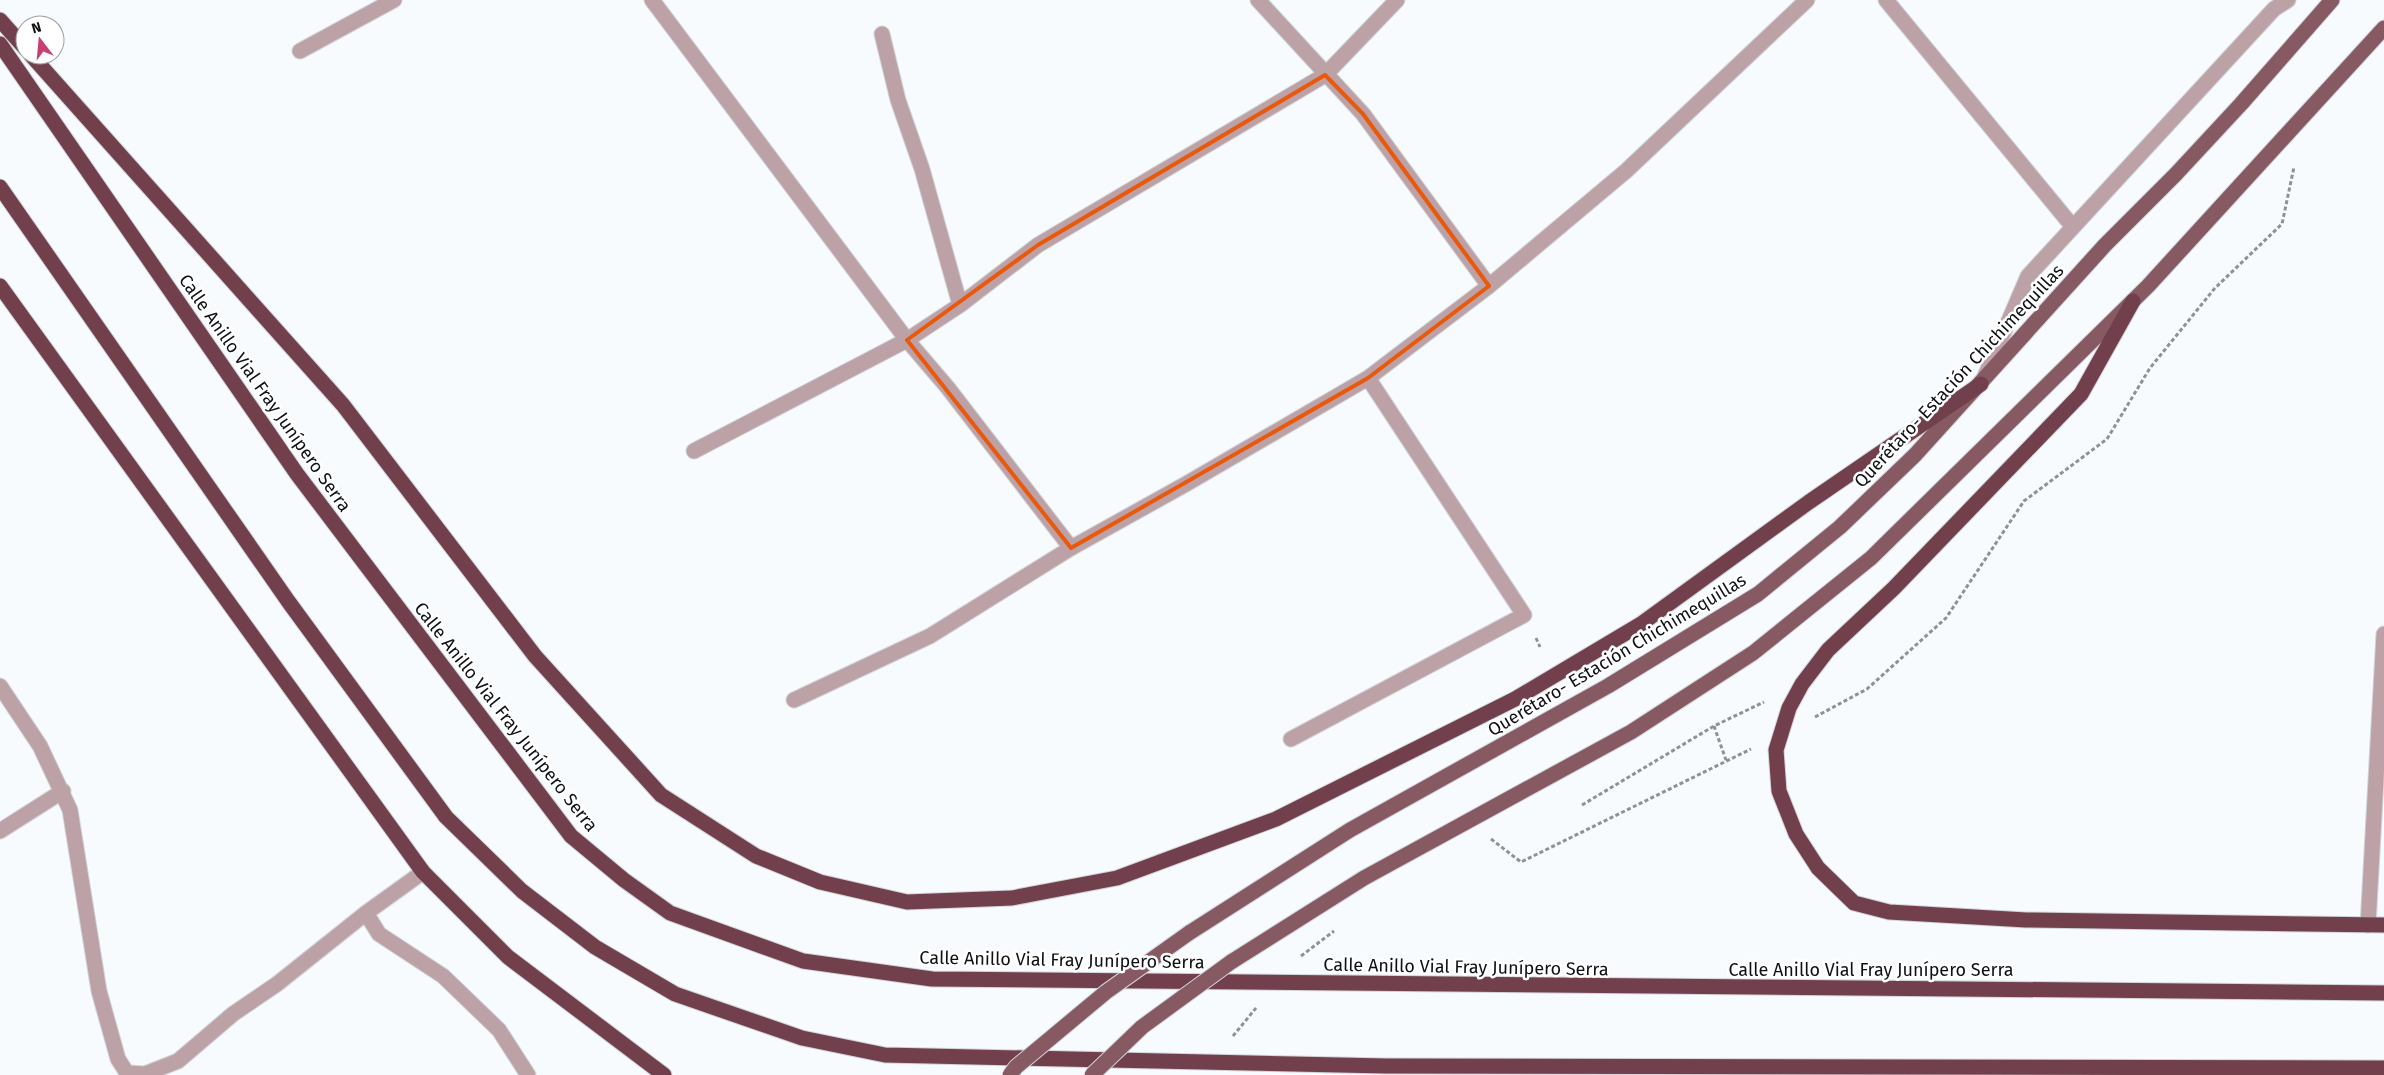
<svg xmlns="http://www.w3.org/2000/svg" width="2384" height="1075" viewBox="0 0 2384 1075" font-family="'Fira Sans',sans-serif">
<rect width="100%" height="100%" fill="#f7fbfe"/>
<g fill="none" stroke-linecap="round" stroke-linejoin="round">
<g stroke="#d2d5d8" stroke-width="17">
<path id="minor" d="M652,0L907,340L948,388L1071,548
M1258,0L1363,114L1489,286
M1886,0L2073,227
M882,34L898,100L922,169L960,305
M300,51L394,0
M1985,376L2028,276L2274,9L2288,0
M694,451L907,340L960,305L1038,245L1325,75L1397,0
M0,686L40,746L70,810L99,991L118,1059L127,1073L145,1074L178,1061L233,1014L277,984L366,913L423,872
M794,700L930,636L1071,548L1186,484L1368,378L1489,286L1626,171L1807,0
M1291,739L1524,615L1368,378
M0,831L63,791
M366,913L379,934L443,976L499,1030L528,1075
M2368,925L2384,634"/>
</g>
<g stroke="#d2d5d8" stroke-width="17">
<path id="major" d="M1189,933L1350,830L1608,686L1758,594L1840,527L1915,455L2105,245L2176,174L2241,104L2332,0
M1231,962L1364,878L1631,732L1753,653L1871,558L2148,286L2384,28"/>
</g>
<g stroke="#d2d5d8" stroke-width="17">
<path id="highway" d="M0,20L25,48
M0,44L297,474L571,836L624,880L670,913L803,961L932,979L2384,993
M31,55L343,405L535,656L661,795L756,856L820,882L907,902L1012,898L1117,878L1276,819L1515,699L1641,624L1809,502L1981,384
M0,187L288,601L446,817L522,891L595,947L675,994L802,1038L885,1055L1386,1066L2384,1068
M0,286L423,872L508,957L664,1075
M2133,301L2081,394L1894,588L1828,650L1802,684L1789,708L1776,750L1779,791L1796,834L1818,868L1854,903L1889,912L2026,920L2384,925"/>
</g>
<path stroke="#8f9295" stroke-width="3" stroke-dasharray="4 2.5" stroke-linecap="butt" d="M1536,638L1540,647
M1815,717L1867,689L1946,618L2024,501L2107,439L2150,368L2215,288L2282,224L2294,167
M1714,726L1726,760
M1582,805L1714,726L1764,702
M1491,839L1521,862L1751,749
M1301,956L1334,931
M1233,1036L1256,1008"/>
<use href="#minor" stroke="#bca2a7" stroke-width="15"/>
<use href="#major" stroke="#865963" stroke-width="15"/>
<use href="#highway" stroke="#71404c" stroke-width="15"/>
<g stroke="#d2d5d8" stroke-width="17" stroke-linecap="butt">
<path id="major-bridge" d="M1010,1075L1016,1067L1106,992L1189,933
M1092,1075L1142,1027L1231,962"/>
</g>
<use href="#major-bridge" stroke="#865963" stroke-width="15"/>
</g>
<path fill="none" stroke="#e8590c" stroke-width="4" stroke-linejoin="round" d="M1325,75L1363,114L1489,286L1368,378L1071,548L907,340L1038,245Z"/>
<g text-anchor="middle" dominant-baseline="central" stroke-width="5" stroke-linejoin="round" paint-order="stroke">
<g font-size="18" fill="#0e1013" stroke="#fff">
<text transform="translate(1959 376) rotate(-47)">Querétaro- Estación Chichimequillas</text>
<text transform="translate(265 393) rotate(55)">Calle Anillo Vial Fray Junípero Serra</text>
<text transform="translate(1617 655) rotate(-31)">Querétaro- Estación Chichimequillas</text>
<text transform="translate(506 717) rotate(52)">Calle Anillo Vial Fray Junípero Serra</text>
<text transform="translate(1062 960) rotate(1)">Calle Anillo Vial Fray Junípero Serra</text>
<text transform="translate(1466 967) rotate(1)">Calle Anillo Vial Fray Junípero Serra</text>
<text x="1871" y="970">Calle Anillo Vial Fray Junípero Serra</text>
</g>
</g>
<g transform="translate(40 40) rotate(344)"><circle r="24" fill="#ffffff" stroke="#9f9fa1"/>
<path d="M0-4L9 19L0 12L-9 19Z" fill="#c93e73"/>
<text y="-8" font-size="14" font-weight="bold" text-anchor="middle" fill="#0e1013">N</text>
</g>
</svg>
